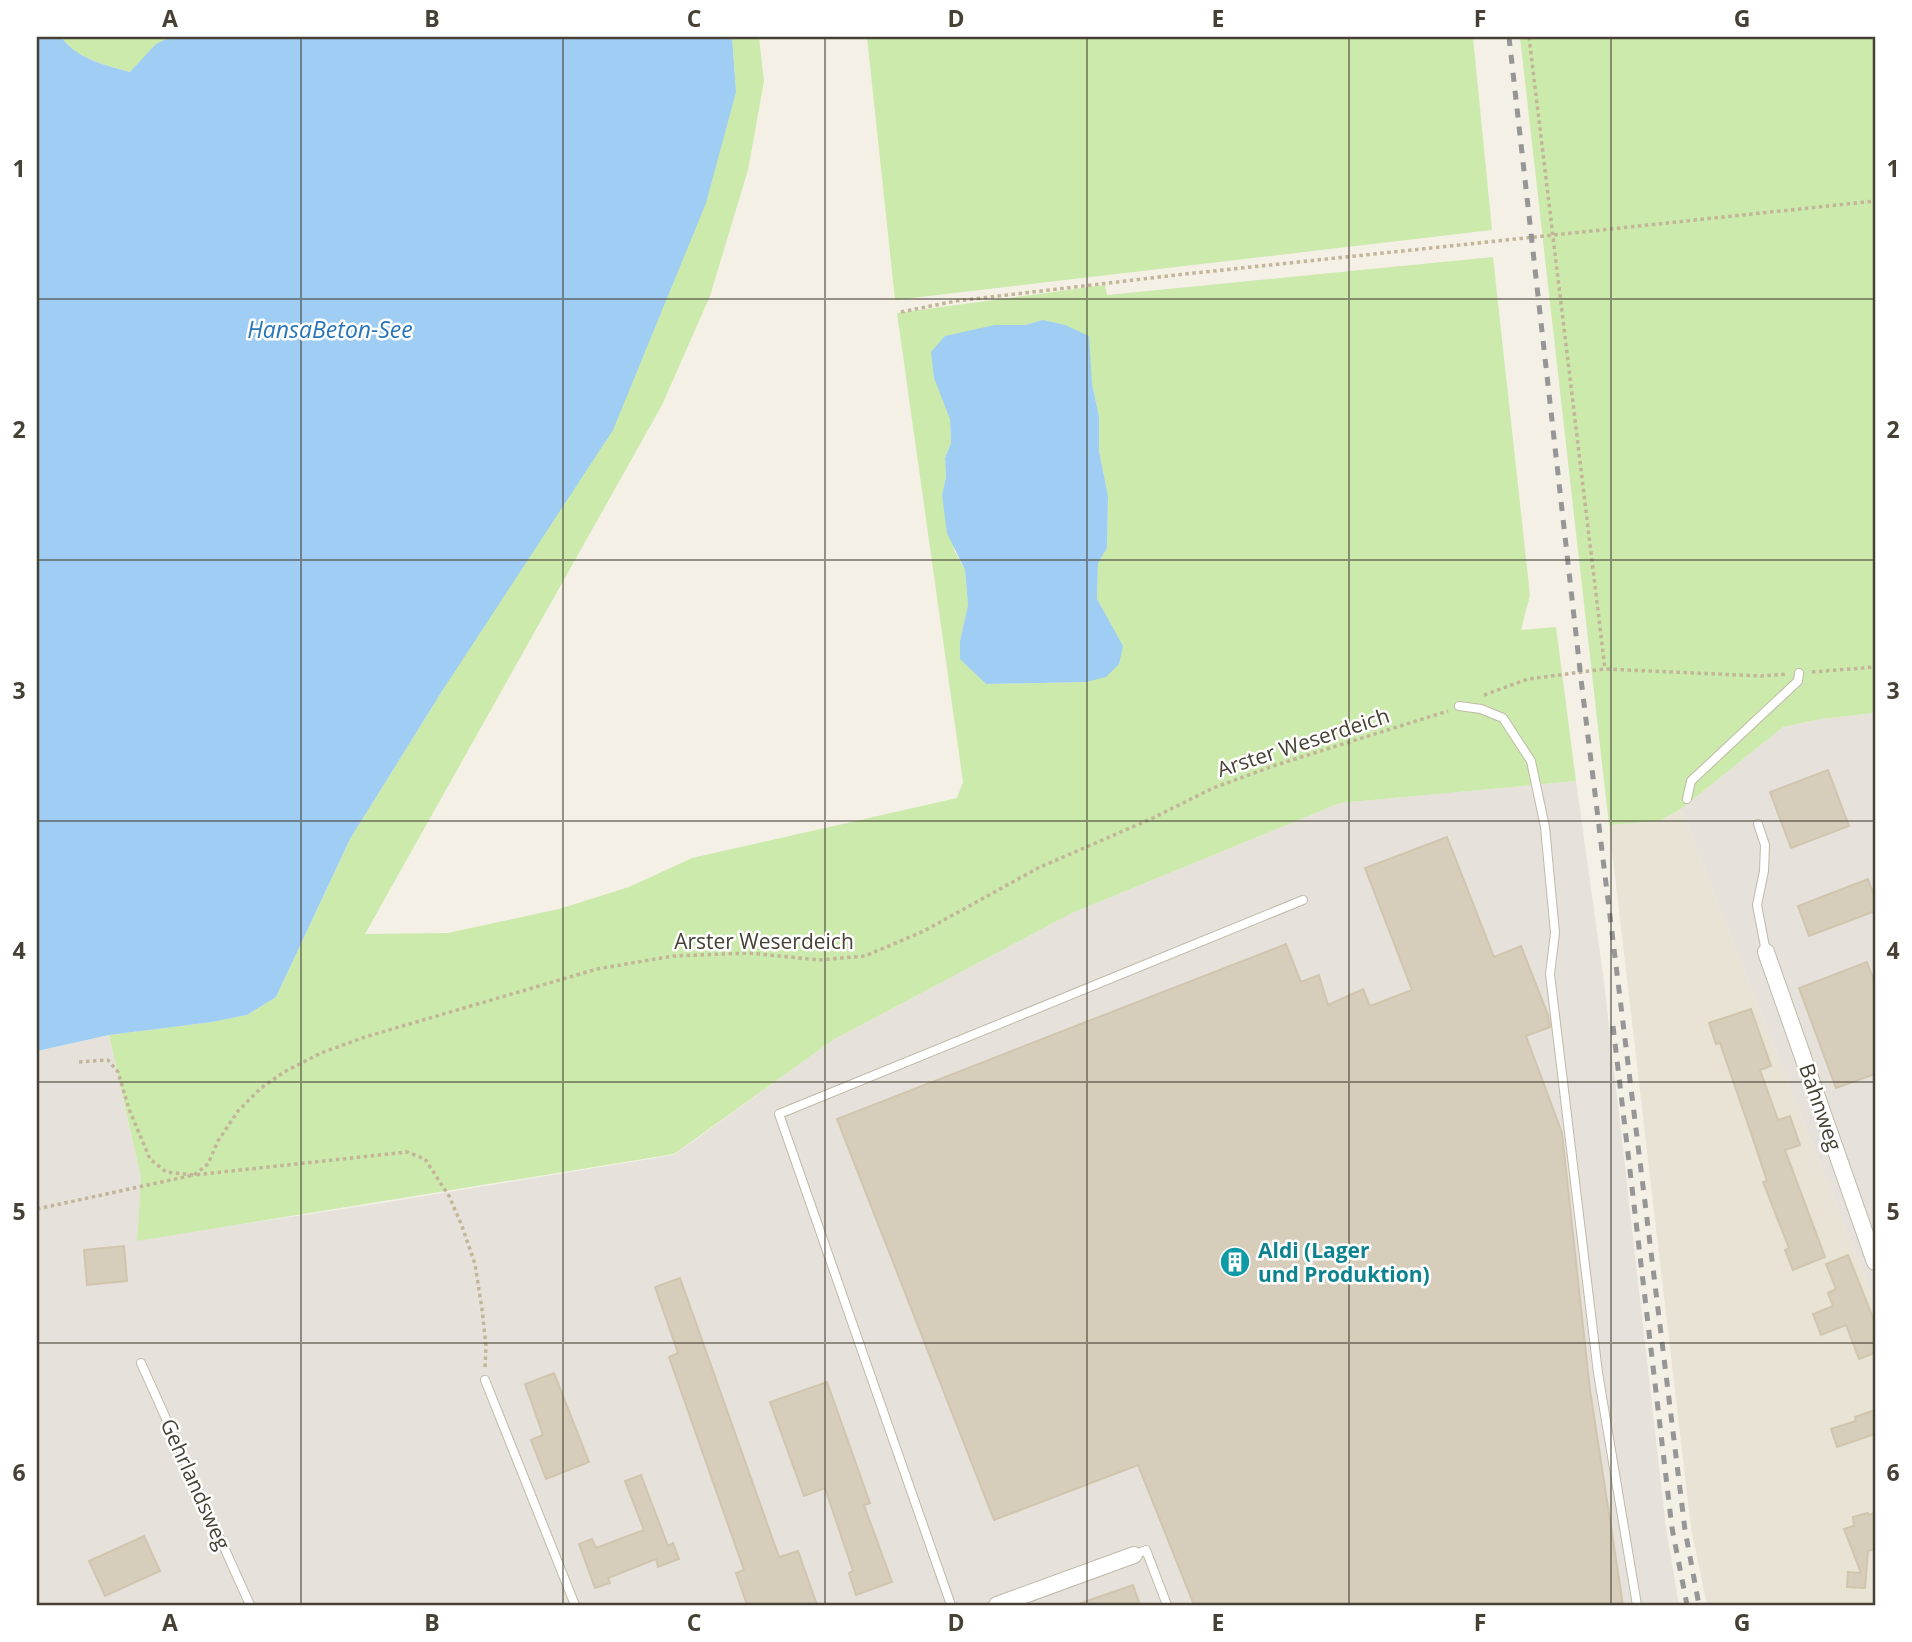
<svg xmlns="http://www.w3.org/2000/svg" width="1912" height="1642" viewBox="0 0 1912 1642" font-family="'Open Sans',sans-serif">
<rect width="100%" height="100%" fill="#f4f0e6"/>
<path fill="#e8e3d4" d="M1681,809L1875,1303V1605H1707L1691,1528L1609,825L1659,821Z"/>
<path fill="#e6e2db" d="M1875,713V1303L1681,809L1783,727L1821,719Z
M1576,781L1604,982L1666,1528L1679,1605H37V1051L109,1035L141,1178L137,1240L376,1204L674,1155L833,1040L1072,913L1340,803Z"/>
<path fill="#cceaac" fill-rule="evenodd" d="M61,37H171L156,45L131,72C105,65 77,59 61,37Z
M732,37H759L764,81L748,170L710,296L662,405L365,934L448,933L559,909L629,887L692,858L957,798L963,782L897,313L1105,285L1107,295L1493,257L1530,595L1521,630L1556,627L1576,781L1340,803L1072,913L833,1040L674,1154L137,1241L141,1178L109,1035L212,1022L247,1015L276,997L350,839L444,688L736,92ZM1044,320L1092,384L1099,416V451L1108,496L1107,548L1098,563L1097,599L1107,618L1086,682L986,684L961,659L960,641L968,605L965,570L955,552L942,495L946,477L945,458L951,443L950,419L995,325H1025Z
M867,37H1473L1492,230L895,300Z
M1520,37H1875V713L1821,719L1783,727L1681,809L1659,821L1609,825Z"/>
<path fill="#9fcdf4" d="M37,37H61C77,59 105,65 130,72L156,44L171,37H732L736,92L706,203L613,430L444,688L350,839L276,997L247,1015L212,1022L109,1035L37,1051Z
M1043,320L1065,325L1089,336L1092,384L1099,416V451L1108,496L1107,548L1098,563L1097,599L1123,646L1119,664L1106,677L1086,682L986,684L960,659V641L968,605L965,570L947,533L942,495L946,477L945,458L951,443L950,419L934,378L931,352L945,336L995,325H1025Z"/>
<path fill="#d6cdbb" stroke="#d1c5ae" stroke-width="2" d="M1828,770L1849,826L1791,848L1770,792Z
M1447,837L1494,957L1521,946L1548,1015L1550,1027L1526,1036L1562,1133L1590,1390L1623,1605H1194L1138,1465L994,1520L837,1119L1286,944L1301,982L1319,975L1328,1005L1363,989L1370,1006L1412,990L1365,868Z
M1868,879L1875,898V911L1809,936L1798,906Z
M1867,962L1875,984V1074L1836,1088L1799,988Z
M1751,1009L1771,1066L1760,1070L1778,1120L1790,1116L1800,1145L1785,1150L1825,1257L1793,1270L1785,1250L1789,1248L1763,1182L1767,1181L1750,1130L1720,1043L1716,1044L1709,1023Z
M124,1246L127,1281L87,1285L84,1250Z
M1848,1255L1875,1323V1353L1859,1359L1846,1325L1821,1335L1813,1314L1833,1306L1828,1293L1836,1289L1826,1264Z
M680,1278L779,1557L798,1551L817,1605H747L736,1573L744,1570L669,1357L678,1353L655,1287Z
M554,1373L589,1462L546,1479L531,1440L543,1435L525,1384Z
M827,1382L870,1503L864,1505L892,1582L856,1595L849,1573L853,1571L825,1488L804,1496L770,1402Z
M1875,1410V1434L1837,1447L1831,1429L1856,1421L1855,1417Z
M641,1475L668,1546L673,1543L679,1559L658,1567L656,1559L608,1578L610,1583L595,1588L579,1544L592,1539L596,1548L644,1530L625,1481Z
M1868,1513L1869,1515L1875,1513V1549L1868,1551L1865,1588L1847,1587L1848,1572L1861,1573L1844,1529L1854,1526L1853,1517Z
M144,1536L160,1571L105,1596L89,1561Z
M1133,1585L1140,1605H1081V1603Z"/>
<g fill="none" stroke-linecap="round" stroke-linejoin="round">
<g stroke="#c0b9a8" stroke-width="10">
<path id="lane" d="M1459,706L1481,709L1503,718L1531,761L1545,827L1555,933L1550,974L1598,1373L1637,1605
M1687,799L1691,781L1798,681L1799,673
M1758,824L1765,845L1764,871L1757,905L1766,952
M141,1363L250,1605
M485,1380L575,1605
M1134,1555L1146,1550L1167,1605
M951,1605L779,1114L1303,900"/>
</g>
<g stroke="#c0b9a8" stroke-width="18">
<path id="street" d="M1766,952L1875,1262
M997,1605L1134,1555"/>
</g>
<path stroke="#c2b598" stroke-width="3.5" stroke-dasharray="3.5 3.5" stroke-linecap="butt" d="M1529,37L1605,669
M901,312L956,301L1185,274L1875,201
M1812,672L1875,667
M1484,695L1528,679L1605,669L1761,676L1787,674
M79,1062L108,1060L118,1072L129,1109L150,1159L166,1172L194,1175L407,1152L425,1159L449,1196L462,1226L475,1264L482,1309L486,1346L485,1368
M37,1209L194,1175L208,1164L218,1141L238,1111L261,1088L284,1072L321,1053L365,1037L597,969L673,956L749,953L819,960L865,956L924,931L1038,868L1153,818L1213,788L1276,765L1448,711"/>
<use href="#lane" stroke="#fff" stroke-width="8"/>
<use href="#street" stroke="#fff" stroke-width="16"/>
<path stroke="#969696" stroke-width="5" stroke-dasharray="9 9" stroke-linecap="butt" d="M1509,37L1581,679L1685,1530L1699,1605
M1613,1026L1672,1528L1687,1605"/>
</g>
<path fill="none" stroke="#474135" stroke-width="2" stroke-opacity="0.55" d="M301,37V1605M563,37V1605M825,37V1605M1087,37V1605M1349,37V1605M1611,37V1605M37,299H1875M37,560H1875M37,821H1875M37,1082H1875M37,1343H1875"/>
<defs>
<g id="building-disc" transform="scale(1.575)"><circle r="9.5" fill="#0f9aa8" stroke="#fff"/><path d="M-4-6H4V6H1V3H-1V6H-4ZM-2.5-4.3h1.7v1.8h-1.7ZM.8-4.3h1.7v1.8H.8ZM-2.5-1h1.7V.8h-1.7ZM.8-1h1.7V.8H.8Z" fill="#fff"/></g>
</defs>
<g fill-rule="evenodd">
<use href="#building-disc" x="1235" y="1262"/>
</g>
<g text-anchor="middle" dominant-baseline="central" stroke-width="5" stroke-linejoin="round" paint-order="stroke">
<g font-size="21" fill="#474135" stroke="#fff">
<text transform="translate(1303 742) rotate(-18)">Arster Weserdeich</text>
<text x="764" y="941">Arster Weserdeich</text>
<text transform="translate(1821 1107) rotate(71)">Bahnweg</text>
<text transform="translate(196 1484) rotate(66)">Gehrlandsweg</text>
</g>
<g font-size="21" font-weight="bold" fill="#0d838f" stroke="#fff" text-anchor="start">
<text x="1258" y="1250">Aldi (Lager<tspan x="1258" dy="24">und Produktion)</tspan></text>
</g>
<g font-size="23" font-style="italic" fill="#2875b9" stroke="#fff">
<text x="330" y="329">HansaBeton-See</text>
</g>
</g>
<rect width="1912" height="1642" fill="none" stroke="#ffffff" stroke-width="77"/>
<rect x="38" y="38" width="1836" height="1566" fill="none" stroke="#474135" stroke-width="2.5"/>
<g font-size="23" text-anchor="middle" font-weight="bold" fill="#474135">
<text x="170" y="27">A</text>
<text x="432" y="27">B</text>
<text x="694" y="27">C</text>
<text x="956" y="27">D</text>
<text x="1218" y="27">E</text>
<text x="1480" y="27">F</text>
<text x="1742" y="27">G</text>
<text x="19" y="177">1</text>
<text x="1893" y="177">1</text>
<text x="19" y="438">2</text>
<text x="1893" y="438">2</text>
<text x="19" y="699">3</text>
<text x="1893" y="699">3</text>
<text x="19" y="959">4</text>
<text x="1893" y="959">4</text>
<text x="19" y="1220">5</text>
<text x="1893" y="1220">5</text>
<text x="19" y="1481">6</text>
<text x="1893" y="1481">6</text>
<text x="170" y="1631">A</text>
<text x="432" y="1631">B</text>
<text x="694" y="1631">C</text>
<text x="956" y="1631">D</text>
<text x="1218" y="1631">E</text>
<text x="1480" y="1631">F</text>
<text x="1742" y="1631">G</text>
</g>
</svg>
